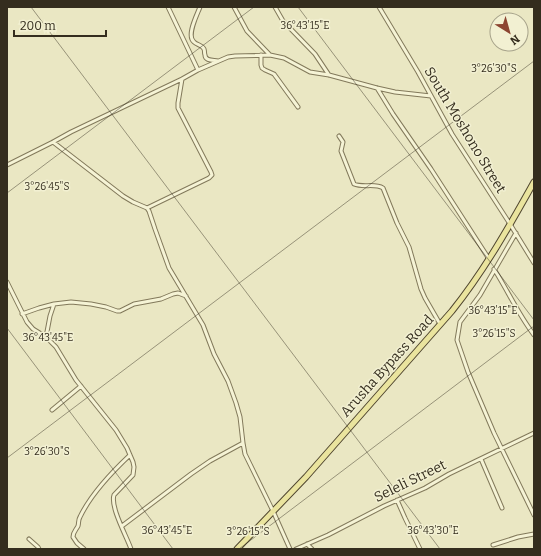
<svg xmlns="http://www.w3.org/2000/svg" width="541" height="556" viewBox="0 0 541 556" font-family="Bitter,serif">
<rect width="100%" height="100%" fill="#eae7c3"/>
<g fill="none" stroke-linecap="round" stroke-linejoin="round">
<g stroke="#82795b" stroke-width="5">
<path id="street" d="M168,7L198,70
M200,7C197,15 186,36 194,42C197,45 202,45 204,49C205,52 204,52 205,55C205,61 213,60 218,61
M234,7L247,31L270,55
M275,7L283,21L315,54L329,75
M379,7L418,72L452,134L510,224L534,263
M261,55V65L262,68L265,70L274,74L298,107
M377,88L393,114L431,169L489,259
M339,136L343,142L341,151L354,184C363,188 375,183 383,188L397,223L409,247L421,289L425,298L440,324
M53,142L123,196L133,202L147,208L149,211L155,229L169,268L203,325L214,354L228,381L236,403L240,417L243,443L245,454L273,511L290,549
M7,165L53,142L71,132L182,79L198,70L228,57L235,56L270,55L284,58L310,72L329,75L377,88L395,92L431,96
M147,208L209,178L212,175L211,172L178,108V103L182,79
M516,233L480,295L460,322L457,340L468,372L494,433L534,515
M494,269C508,291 518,314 534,335
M7,282L27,322L33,329L46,337L56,347L76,380L116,430L127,448L133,462L134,467L133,475L114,495C110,507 127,537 131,549
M22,314L39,308L54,304L71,302L91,304L106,307L117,311H120L134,304L161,299L173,294L178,293L186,296
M46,337L50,316L54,304
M52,410L81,386
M481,459L502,508
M397,500L405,518L420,549
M122,526L191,474L210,461L243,443
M29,539L38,547L39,549
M307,544L312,549
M493,545L518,537L534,534
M84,549L77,543L73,537C73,532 76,530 78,526C79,523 78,520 80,517C90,496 113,471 130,455
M296,549L328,535L384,506L425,488L449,474L534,433"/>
</g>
<g stroke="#50462f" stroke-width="7">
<path id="primary" d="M237,549L306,477L452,311C484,271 509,227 534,182"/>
</g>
<use href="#street" stroke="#f5f3d5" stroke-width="3"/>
<use href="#primary" stroke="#eae49e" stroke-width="5"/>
</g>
<path fill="none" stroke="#342d1e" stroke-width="1" stroke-opacity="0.45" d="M31,7L440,549M298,7L534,320M7,193L254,7M7,328L173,549M7,458L534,61M239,549L534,326"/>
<g text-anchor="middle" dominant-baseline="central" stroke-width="3" stroke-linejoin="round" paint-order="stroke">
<g font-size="14" fill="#342d1e" stroke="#f2f0d2">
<text transform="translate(465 130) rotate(59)">South Moshono Street</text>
<text transform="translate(387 366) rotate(-48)">Arusha Bypass Road</text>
<text transform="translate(410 481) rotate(-26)">Seleli Street</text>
</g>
</g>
<g font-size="10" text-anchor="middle" fill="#342d1e" stroke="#f2f0d2" stroke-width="3" stroke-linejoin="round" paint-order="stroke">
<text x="305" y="29">36°43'15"E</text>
<text x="494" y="72">3°26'30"S</text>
<text x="47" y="190">3°26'45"S</text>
<text x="493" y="314">36°43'15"E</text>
<text x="494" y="337">3°26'15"S</text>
<text x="48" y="341">36°43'45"E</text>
<text x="47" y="455">3°26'30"S</text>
<text x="167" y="534">36°43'45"E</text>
<text x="433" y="534">36°43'30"E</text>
<text x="248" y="535">3°26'15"S</text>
</g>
<rect width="541" height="556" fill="none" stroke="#342d1e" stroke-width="16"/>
<g transform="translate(509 32) rotate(143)"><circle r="19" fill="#f2f0d2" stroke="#a6a28a"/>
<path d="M0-3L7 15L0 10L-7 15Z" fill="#8c4531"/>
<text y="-6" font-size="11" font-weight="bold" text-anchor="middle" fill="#342d1e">N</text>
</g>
<path d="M14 30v6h92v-6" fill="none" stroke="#342d1e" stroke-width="2"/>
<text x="20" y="30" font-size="12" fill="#342d1e" stroke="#f2f0d2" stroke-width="3" paint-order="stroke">200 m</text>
</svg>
